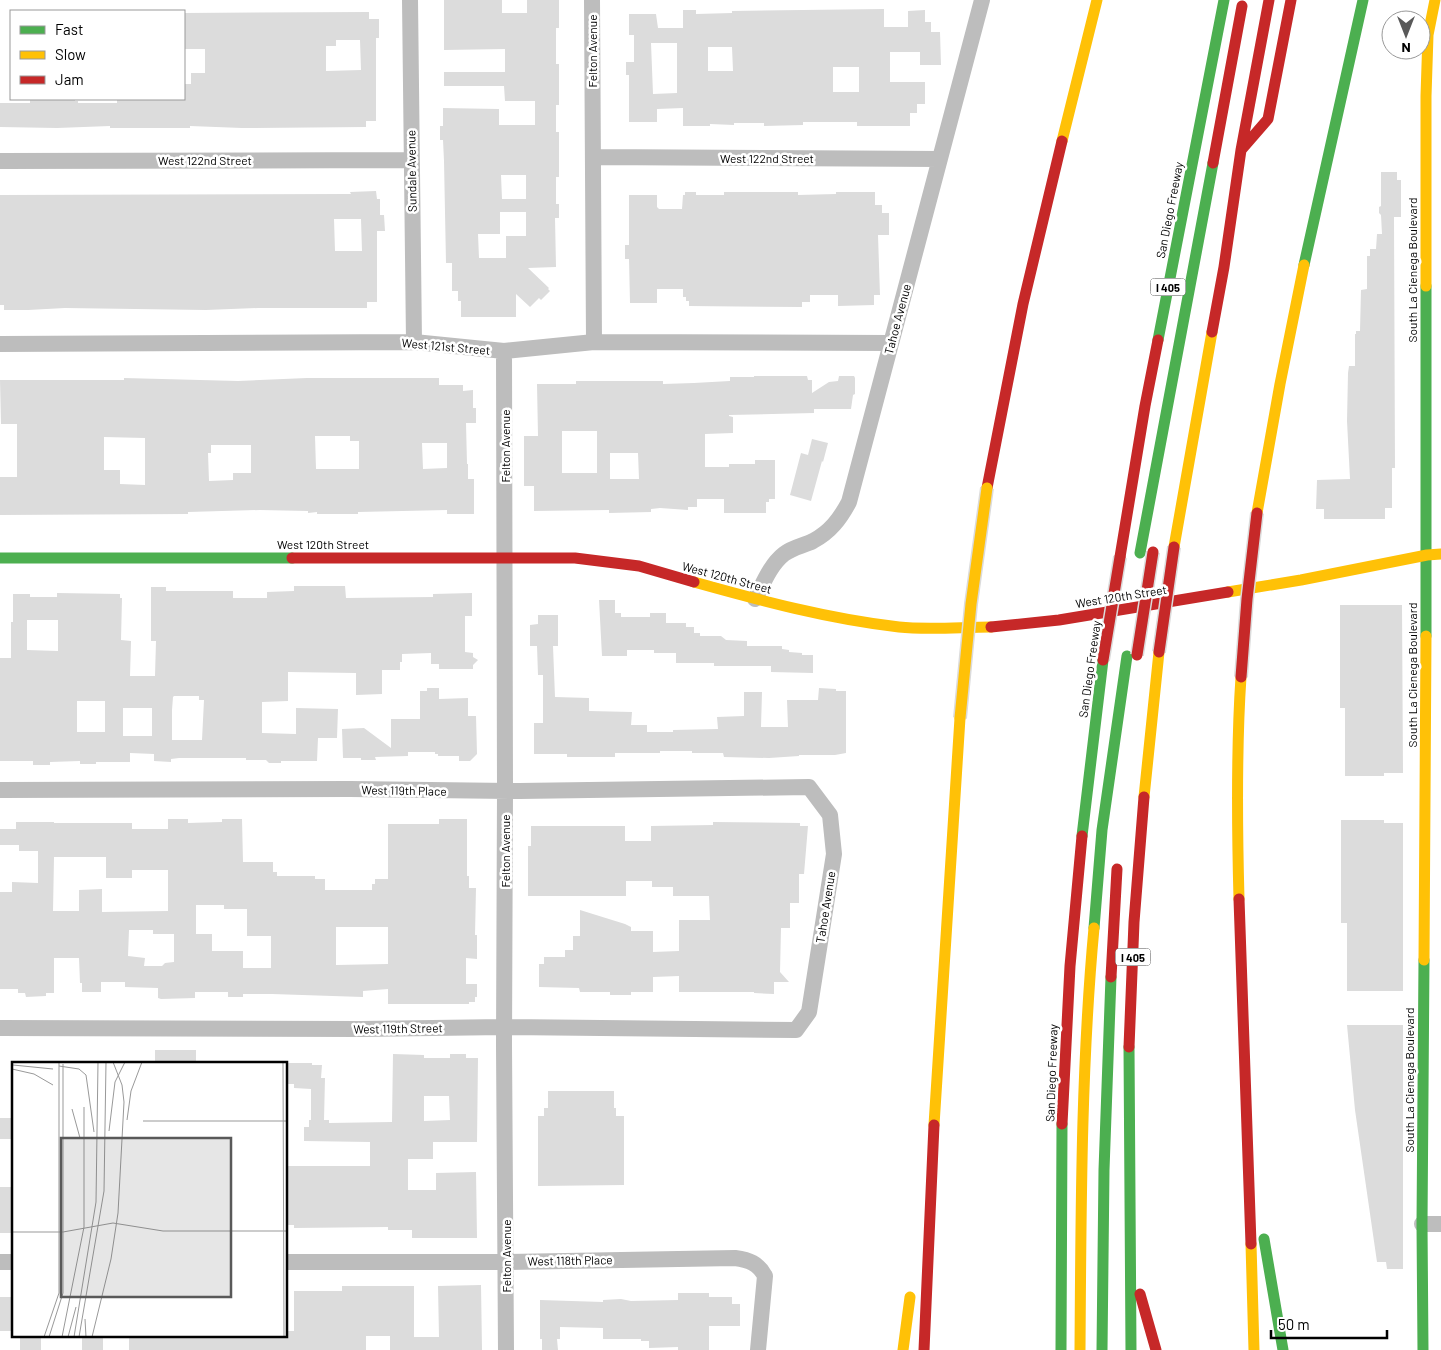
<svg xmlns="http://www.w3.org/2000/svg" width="1441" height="1350" viewBox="0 0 1441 1350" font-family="Barlow,sans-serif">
<rect width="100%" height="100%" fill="#fff"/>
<path fill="#dcdcdc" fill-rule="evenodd" d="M444,0H502V13H527V0H559V28H556V64H559V105H556V132H559V177H556V204H559V218H555L556,267L528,268L549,288L548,289L550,291L541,300L539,298L530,307L516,294V317H461V301H458V291H452V263H446L444,161L443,140H440V126H443V108L499,109V125H535V101H505L504,86H444V72H505V49L444,50ZM501,175H526V199H502ZM500,212H526V236H506V258H479L478,234H500Z
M884,9V27H908V11L925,10V22H931V32H940L941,65H920V52H890V82H925V104H917V113H910V126H857V122H803V125L764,126V123H734V125L710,124V126H683V108L657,109V122H629V75H626V62H634V35H629V14H656L658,28H683V10H696V14L732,13V11ZM651,43H677V93L653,94ZM708,47H732L733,71H708ZM833,67H859V92H833Z
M369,12V19H379V38H376V121H366V127L242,128L190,126V128H110V126L57,128L0,127V103H30V99H75V101H78V103H117V99H184V84H191V73H205V49H184V13ZM336,40H360L361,70L326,71V46H336Z
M1381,172H1397V180H1401V217H1394L1395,468H1392V508H1385V519H1324V509H1316L1317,480L1350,479L1347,421L1348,373L1349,366H1355V334H1356V331H1360L1361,290L1367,289V256H1370V249H1376L1377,234H1382L1381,215L1379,213V207L1381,206Z
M376,191L377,199H380V215H384L385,231H377V302H367V308H258L206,310L65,308L28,310H4V305H0V195L351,194L350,192ZM334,219H361L362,251H335Z
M685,192H696V195H724V192H798V195L836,194V192H875V205H882V213H889V235H878L880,295H874V305L838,306V295H810V302H802V307L689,306V301H686V297H683V289H657V303H630L629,259H625V245H629V195H657V207L659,209H682L683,195H685Z
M754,376H807L808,380H812V393L829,382L838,381L839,376H854L855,378V394L853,395L851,409H814V413L729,415V416L733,417V433L705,434V467H729V464H755V460H775V499H769V502H766V513H724V499H697V507H688V510L660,508L651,509V512L609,513V510L534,511V486H524V436H538L537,384H576V381H663V384L694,383L730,381V377H754ZM562,431H597V473H562ZM610,453H638L639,479H610Z
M124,378L238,381L307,378H439V385H463V391L473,390V408H476V423H466L467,464H468V479H474V514H447V510L358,512V514H317V512L308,513V511L260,510L188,512V514L0,515V477H17V424H1L0,380H124ZM315,436H350V441H359V469H316ZM104,437L145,438V485L120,484V470H104ZM422,443H447V468L423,469ZM211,445H251V473H233V480L209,481L208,453H211Z
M812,439L828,443L823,462L822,461L811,501L790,495L801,453L808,455Z
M294,586H345L346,598L433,597V594L472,593V616H465V652L473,653V657L478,660L473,665V669H439V664H431V653L402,654V662H400V670H382V694L356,695V673L288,672V701L262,702V733L296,734V708L338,709L337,738H318L317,761H281V763H269L266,760H246V758H179L171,759V762L154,761V754L130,753V762H96V764H80V761L50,762V765H33V761H0V658H11V622H13V594H30V597H57V593L120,594V598H122L121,640L131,641L130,676H155L156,641H151V587H166V591H233V598H267V592L294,591ZM27,620H58V651L27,650ZM174,696H199V700H204L202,740H172V710L173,697ZM77,701H105V732H77ZM123,708H152V736H123Z
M599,600H615V613H621V617H650V613H666V623H686V627H694V633H700V636H721L726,640L747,641V646H782V649L789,650V652L802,653V655H813V673L771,672V666H714V663H676V653H654V650H627V656H602Z
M1340,605H1402L1403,773H1384V776H1345V708H1340Z
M538,615H558V646H553L555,697L589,698V711L632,712L631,725H647V732H673V730L718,729L717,717L744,716V692H762L761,727H788L787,700H818L819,688L836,689V691H846V753L835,755H799V756L769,758L724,757L723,753H692V751H660V753H615V757H567V754H534V723H543V675H538L537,646H530V625L538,624Z
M427,688H439V699L468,698V716H476L477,754L470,761H459V756H438V754H435V752H408V756L375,757L376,760H361V758H343L342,729L364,728L391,748V719H420V691H427Z
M168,819H188V823L222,822V819H242L243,862H273V872H277V876H315V879H325V890H372V884H375V879H388V824H439V819H467V876H469V888H476L475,935H477V959L466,958V984H477V997H475V1002H469V1004H388V989L363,991V997L272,994H243V997H228V992H195V998L161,999L158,998V988L125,987V982H101V992H82V983H80L79,958H54V993H46V996L26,997L25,993H18V989H0V892H12V882L38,883V851H19V845H0V829H16V822H54V823H132V829H168ZM54,857H106V878H132V870H168V911L102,912V889L79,890V911H53ZM196,905H224V909H247V936H271V968H243V951H212V934H196ZM336,927H388V964L336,965ZM129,930H153V934H174V962L165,963L162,966H144L145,958L128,956Z
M1341,820H1384V823H1403V991H1347V923H1341Z
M713,822L800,823V826H808L804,874H799V903H790V928H781L780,972L789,982H774V994L754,993V992H679V976L653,977V992H631V995H610V992H580L579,988L539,987V964H544V957H565V950H573V936H580V910L625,924L631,927V931H653V952L679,951V920H710L709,896H673V887H652V881H626V896H528V846H531V826H625V841H651V826L713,825Z
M1347,1025H1403V1269H1387L1386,1262H1377L1355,1110Z
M155,1050H196V1064H155Z
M393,1054L424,1055V1058H450V1054H466V1058H478L477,1142H433V1159H408V1190H436V1173L476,1172L477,1238H412V1230H388V1227L294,1228V1225H286V1166H370V1142L304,1141V1127H309V1120H311V1089L294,1088V1084H286V1063H312V1065H322L321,1078H325L324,1120H329V1123L392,1122ZM424,1096H449L450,1120L424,1121Z
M548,1091H614V1108H616V1116H624V1185L538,1186V1116H544V1108H548Z
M0,1118H14V1139H0Z
M0,1187H14V1233H0Z
M481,1285L482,1350H390V1336H366V1350H129V1336H286V1331H294V1291H342V1286H414V1337H439L438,1286Z
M678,1293H709V1297H732V1304H740V1326H709V1350H678V1347L649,1348V1341H641V1339H603V1328L560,1327V1339H557L558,1350H542V1339H540V1300L603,1302V1300L621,1299L631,1301L678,1300Z
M0,1297H14V1331H0Z
M20,1336H41V1350H20Z
M82,1336H103V1350H82Z"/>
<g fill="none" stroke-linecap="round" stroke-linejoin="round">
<path stroke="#bdbdbd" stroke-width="16" d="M410,0L414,342
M592,0L594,342
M593,157L940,159
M0,161L411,160
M0,344L414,342L504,351L594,342L891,343
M504,351L505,791L504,1045L506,1350
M755,599C763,584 770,565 784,554C793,547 803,546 813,541C830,532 840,519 849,502L982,0
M0,790L350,789L519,791L809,787L830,815L834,854L809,1012L796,1030L504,1027L361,1029L0,1028
M1422,1224H1441
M0,1262H14
M286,1262H506L735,1258C749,1260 758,1263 765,1276L758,1350"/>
<path stroke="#4caf50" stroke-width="11" d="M1304,265L1363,0
M1158,340L1224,0
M1140,553L1213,163
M0,558H292
M1426,636V286
M1082,836L1103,660
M1094,928L1102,830L1127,656
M1129,1047L1131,1350
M1264,1239L1283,1350
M1061,1350L1062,1124
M1102,1350L1104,1170L1111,977
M1423,1350L1422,1224L1424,960"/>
<path stroke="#ffc107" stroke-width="11" d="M1062,141L1097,0
M1426,286V96L1428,35L1435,0
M1257,513L1280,384L1304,265
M1174,547L1212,332
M694,582C762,601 829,619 899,627C928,630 962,627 991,627
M1228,592L1301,580L1427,555L1441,554
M1144,797L1159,652
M1239,899C1237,825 1236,751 1241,677
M1424,960L1426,636
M934,1125L960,718
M1251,1244L1254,1350
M903,1350L910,1297
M1080,1350C1081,1209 1081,1068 1094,928"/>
<path stroke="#c62828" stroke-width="11" d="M1242,149L1268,119L1291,0
M1213,163L1242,6
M1212,332L1224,267L1241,150L1269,0
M987,488L1023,304L1062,141
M1120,557L1145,406L1158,340
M292,558H575L639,566L694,582
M991,627L1059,620L1228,592
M1239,899L1251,1244
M1111,977L1117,869
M1129,1047L1134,922L1144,797
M1062,1124L1070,966L1082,836
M1140,1294L1156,1350
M924,1350L934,1125"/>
<g stroke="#dbdbdb" stroke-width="14" stroke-linecap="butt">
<path id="slow-bridge" d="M960,718L971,604L987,488"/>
</g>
<g stroke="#dbdbdb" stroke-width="14" stroke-linecap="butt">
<path id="jam-bridge" d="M1159,652L1174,547
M1137,655L1153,552
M1103,660L1120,557
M1241,677L1247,599L1257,513"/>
</g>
<use href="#slow-bridge" stroke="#ffc107" stroke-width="11"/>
<use href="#jam-bridge" stroke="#c62828" stroke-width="11"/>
</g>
<g text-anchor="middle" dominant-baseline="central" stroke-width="5" stroke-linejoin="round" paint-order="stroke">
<g fill="#fff" stroke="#4c4c4c" stroke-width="1">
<rect x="1150.5" y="278.5" width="35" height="17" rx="4"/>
<rect x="1115.5" y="948.5" width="35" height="17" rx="4"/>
</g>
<g font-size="11" font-weight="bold" fill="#000">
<text x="1168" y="287">I 405</text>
<text x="1133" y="957">I 405</text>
</g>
<g font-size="12" fill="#000" stroke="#fff">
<text transform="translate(592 51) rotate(-90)">Felton Avenue</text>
<text x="767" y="158">West 122nd Street</text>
<text x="205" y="160">West 122nd Street</text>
<text transform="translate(411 171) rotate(-91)">Sundale Avenue</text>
<text transform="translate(1169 210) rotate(-79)">San Diego Freeway</text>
<text transform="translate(1412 270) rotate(-90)">South La Cienega Boulevard</text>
<text transform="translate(897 319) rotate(-75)">Tahoe Avenue</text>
<text transform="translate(446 346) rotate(5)">West 121st Street</text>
<text transform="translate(505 446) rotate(-90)">Felton Avenue</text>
<text x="323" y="544">West 120th Street</text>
<text transform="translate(727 577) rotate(15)">West 120th Street</text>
<text transform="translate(1121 596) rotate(-9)">West 120th Street</text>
<text transform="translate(1089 669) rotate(-82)">San Diego Freeway</text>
<text transform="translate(1412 675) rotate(-90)">South La Cienega Boulevard</text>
<text transform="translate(404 790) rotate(1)">West 119th Place</text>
<text transform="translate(505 851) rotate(-90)">Felton Avenue</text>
<text transform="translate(825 907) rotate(-81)">Tahoe Avenue</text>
<text transform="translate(398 1028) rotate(-1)">West 119th Street</text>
<text transform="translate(1051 1073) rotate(-88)">San Diego Freeway</text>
<text transform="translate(1409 1080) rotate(-90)">South La Cienega Boulevard</text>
<text transform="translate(506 1256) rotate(-90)">Felton Avenue</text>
<text transform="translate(570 1260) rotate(-1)">West 118th Place</text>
</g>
</g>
<g transform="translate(12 1062)">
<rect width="275" height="275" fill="#fff"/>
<path fill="none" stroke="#999" stroke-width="1" d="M271,0L272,275M1,3L41,7M47,4L67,7L74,13L82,70M0,7L22,12L41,23M60,47L68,76M115,58L119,29L130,0M131,59H275M97,69L103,20L113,0M0,170H51L101,161L151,169H275M73,257L74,275M32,275L47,231V0M37,275L51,231V2M50,275L72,165V45M56,275L64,245M62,275L84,140L86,0M67,275L92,129L94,0M80,275L99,197L106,151L112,40L110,23L101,0"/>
<path fill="#595959" fill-opacity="0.15" stroke="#595959" stroke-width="2.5" d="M49,76H219V235H49Z"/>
<rect width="275" height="275" fill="none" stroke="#000" stroke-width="2.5"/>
</g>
<rect x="10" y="10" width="175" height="90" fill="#ffffff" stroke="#999999"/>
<rect x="20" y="26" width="25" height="8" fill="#4caf50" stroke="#999999"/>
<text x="55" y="35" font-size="15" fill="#000000">Fast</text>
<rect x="20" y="51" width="25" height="8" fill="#ffc107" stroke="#999999"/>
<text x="55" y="60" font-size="15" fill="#000000">Slow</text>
<rect x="20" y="76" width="25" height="8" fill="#c62828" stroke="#999999"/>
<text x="55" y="85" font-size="15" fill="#000000">Jam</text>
<g transform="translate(1406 35) rotate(180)"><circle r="24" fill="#ffffff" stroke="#999999"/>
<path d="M0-4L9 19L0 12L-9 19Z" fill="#595959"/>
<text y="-8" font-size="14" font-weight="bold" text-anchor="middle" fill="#000000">N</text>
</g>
<path d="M1271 1330v8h116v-8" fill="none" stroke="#000000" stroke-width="2.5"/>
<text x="1278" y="1330" font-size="15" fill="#000000" stroke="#ffffff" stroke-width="4" paint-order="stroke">50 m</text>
</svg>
